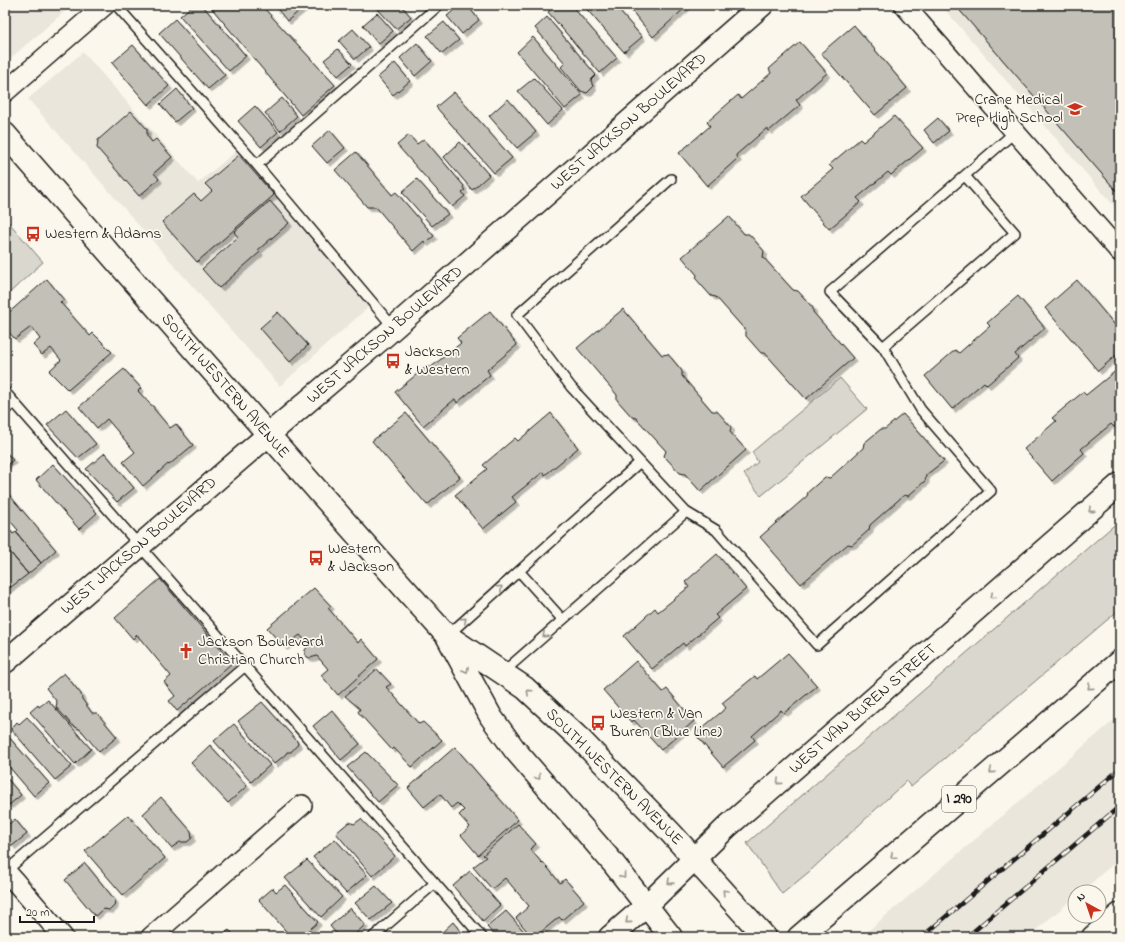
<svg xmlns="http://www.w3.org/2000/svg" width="1125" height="942" viewBox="0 0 1125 942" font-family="'Indie Flower',sans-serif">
<defs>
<filter id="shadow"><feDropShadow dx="3.5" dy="3.5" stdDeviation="0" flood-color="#0004"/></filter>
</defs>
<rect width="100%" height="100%" fill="#fbf7ec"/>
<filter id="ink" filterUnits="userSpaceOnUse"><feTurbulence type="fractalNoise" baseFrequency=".025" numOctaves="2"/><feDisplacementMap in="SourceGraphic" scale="8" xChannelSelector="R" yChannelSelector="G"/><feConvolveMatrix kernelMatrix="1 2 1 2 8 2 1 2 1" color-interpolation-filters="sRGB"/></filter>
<g filter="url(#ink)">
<path fill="#eae6dc" d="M5,5H72L5,63Z
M941,5H1120V213Z
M83,52L198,183L241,147L373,303L280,386L28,99Z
M1120,715V858L1081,892H1075V897L1028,937H861Z"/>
<path fill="#dad7ce" stroke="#7b7a75" d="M5,218L43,262L5,297Z
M840,378L867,409L761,496L744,474L758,462L752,452Z
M1120,520V609L911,787L906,781L810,871L782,894L747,843Z"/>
<path fill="#c3c0b8" stroke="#1c1c1c" filter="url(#shadow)" d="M193,5H202L246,56L229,71L180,16Z
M209,5H261L335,85L301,115Z
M274,5H303L304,7L287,21Z
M374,5H401L411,17L396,29Z
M460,5H467L479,20L462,34L447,16Z
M556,5H571L617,58L600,73L548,12Z
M583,5H614L642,37L624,52Z
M627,5H688L653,37Z
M955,5H1120V195Z
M377,13L393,31L378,44L363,25Z
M547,17L596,75L591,80L593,87L587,93L581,91L561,67L565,63L535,28Z
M175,19L225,75L208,89L159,33Z
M444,22L459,40L442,54L427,36Z
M854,25L907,88L875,115L821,53Z
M353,29L369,47L355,59L339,41Z
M533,37L582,95L565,109L517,52Z
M800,42L827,73L796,100L800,105L769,131L767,128L736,155L738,158L707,186L679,153L710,126L707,122L738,95L741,99L771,73L769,69Z
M417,43L432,61L415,76L400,58Z
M133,45L169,86L148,105L112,63Z
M338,49L352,64L338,76L324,60Z
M395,63L410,81L393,95L378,77Z
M534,78L563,110L547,125L518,91Z
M177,89L192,108L175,122L160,104Z
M454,92L512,158L494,173L436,107Z
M282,98L297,116L280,131L265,113Z
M508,99L536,132L517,148L489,116Z
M255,106L278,132L261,147L238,121Z
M131,111L147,129V136L152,142L156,139L172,157L154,173L159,179L139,196L97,148L98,140Z
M894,116L923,148L891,175L888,172L857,198L861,202L829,229L801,196L833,169L829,165L860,139L863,142Z
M938,118L949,131L934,143L924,130Z
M330,130L345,148L327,163L312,146Z
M409,135L417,144L424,139L464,186L463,188L465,190L462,192L465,196L452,207L397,145Z
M460,142L489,175L472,190L444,157Z
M356,152L392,195L396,192L434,236L425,243L424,241L413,251L376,207H367L335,170Z
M239,155L274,195L197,262L162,222L194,194L201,201L212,191L205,184Z
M417,179L448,214L432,226L402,192Z
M270,201L289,223L258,250L260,252L219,288L202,269L238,237L234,232Z
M729,216L744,234H749L764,251L763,257L793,290L798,291L813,308V312L853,358L806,399L765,353H761L746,336V331L716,297L711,296L696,279L697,275L682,257Z
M47,279L64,300L60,302L90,336L93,333L112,352L68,390L49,371L61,360L51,348L42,355L33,345L40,339L31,327L15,339L5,328V316Z
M1077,280L1120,331V352L1098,371L1045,308Z
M1018,296L1045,328L1015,354L1018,358L987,385L984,382L952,409L925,376L955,350L959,353L990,326L987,323Z
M623,309L662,355L668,354L682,371V376L712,411H717L731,427L730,432L746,450L700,491L685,474L680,473L664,456L666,451L636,418L632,417L617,400V395L577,348Z
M490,311L517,345L487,370L490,375L457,403L455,399L423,426L395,392L427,366L430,368L461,343L457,338Z
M278,312L308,345L290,362L260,328Z
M124,369L141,388L138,391L150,404L154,407V409L170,428L176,424L193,445L169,465L168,464L143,486L123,462L135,452L107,419L97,428L79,407Z
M1118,369L1120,371V422L1114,427L1111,424L1081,449L1084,453L1052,481L1024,449L1056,421L1052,418L1083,392L1086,395Z
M66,409L96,444L78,458L47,425Z
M406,413L460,477L427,505L372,441Z
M551,413L578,448L545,475L543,472L512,497L516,502L483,529L455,495L487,469L483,465L515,438L518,441Z
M903,414L944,461L926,475L925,481L908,496L904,495L870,525L869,530L852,545L848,544L801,584L760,537L807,496L808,492L825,477L830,478L863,448L864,443L881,429H885Z
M5,451L13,460L5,466Z
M105,453L134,488L117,502L86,469Z
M53,464L97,513L79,529L36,480Z
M5,490L56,550L41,563L16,532L18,530L5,515Z
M5,524L13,534L16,532L41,563L28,574L5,546Z
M5,546L28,574L11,587L5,580Z
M717,554L746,589L715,615L718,618L685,646L683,643L652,669L624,636L655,608L658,612L689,587L685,582Z
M160,579L232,663L177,711L169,701L175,696L164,682L171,676L137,635L133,639L115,618Z
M5,580L11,587L5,593Z
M314,588L331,606L328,608L358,643L361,639L378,659L338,695L321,675L328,669L317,656L310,658L307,657L305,654V650L309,645L300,635L284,647L267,628Z
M788,653L817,686L784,713L781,710L752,736L755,740L723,767L695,734L726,708L722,703L755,676L757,679Z
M636,661L663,692L667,689L694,721L661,750L634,720L631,722L603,690Z
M377,669L391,684L386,687L419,724L423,722L442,740L412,767L394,748L392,750L358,712L360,709L345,696Z
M64,673L81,694L82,699L92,713H97L117,737L99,752L81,730L72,725L56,707L57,702L46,688Z
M48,700L91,749L75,764L30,712L38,705L39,707Z
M262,702L297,741L298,744L291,752H287L286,754L274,764L238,721Z
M332,710L360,744L341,760L313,726Z
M27,717L72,766L55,780L11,729L17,722L19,724Z
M234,724L270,765L251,782L214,741Z
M7,735L49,783L34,796L5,762V737Z
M210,745L247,786L228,803L191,763Z
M455,747L518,820L478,855L461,835L470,827L459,815L464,810L457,803L451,808L440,794L424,807L408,788Z
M366,752L398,785L378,802L347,767Z
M5,776L21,795L9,805L5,801Z
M161,797L191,831L192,838L187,842H180L171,848L143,814Z
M128,815L165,858L123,895L85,851Z
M15,819L27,834L12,846L5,837V827Z
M361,819L395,856L372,876L336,833L349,822L354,824Z
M518,824L536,844L530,849L542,863L543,862L560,883L565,879L584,901L562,920L559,917L535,937H532L516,918L529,906L505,878L492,889L473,867L486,857L483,855Z
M335,839L367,875L346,893L313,857Z
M307,860L342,897L321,917L285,878Z
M85,863L115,900L114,906L110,910L103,909L95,916L65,880Z
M470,871L500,905L483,921L453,886Z
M285,885L318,922L301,937H291L259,900L273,888L276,892Z
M376,886L392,903L371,920L355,903Z
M350,908L365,925L352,937H339L330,926Z
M506,911L529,937H496L487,927Z
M453,922L465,937H437Z
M229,930L236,937H220Z"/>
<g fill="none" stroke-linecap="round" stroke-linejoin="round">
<g stroke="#1c1c1c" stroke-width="12">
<path id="service" d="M116,5L257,165L394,328
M257,165L439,5
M671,179L517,315L571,387L686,512L716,530L817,645L991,491L921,410L883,347L830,292L1015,132
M883,347L1015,233L965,176
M5,392L482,937
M5,410L14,403
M519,571L562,619
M447,636L640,462
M502,673L686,512
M6,871L244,667
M373,937L435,883"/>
</g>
<g stroke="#1c1c1c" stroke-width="22">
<path id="minor" d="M904,5L1120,252
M5,92L105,5
M5,870L63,937
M151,937L302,805"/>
</g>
<g stroke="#1c1c1c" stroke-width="25">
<path id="tertiary" d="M5,662L268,435L381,339L762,5
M610,937L646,906L728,826L1120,484"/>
</g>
<g stroke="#1c1c1c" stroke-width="25">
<path id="secondary" d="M5,134L200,357L364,543L447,636L491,717L515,750L613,863L671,937
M449,637L525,688L580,739L670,832L765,937"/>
</g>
<g stroke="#1c1c1c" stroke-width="25">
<path id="motorway" d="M799,937L1120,661
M1093,937L1120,914"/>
</g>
<use href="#service" stroke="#fbf7ec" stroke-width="9"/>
<use href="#minor" stroke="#fbf7ec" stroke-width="19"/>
<use href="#tertiary" stroke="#fbf7ec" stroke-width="22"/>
<use href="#secondary" stroke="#fbf7ec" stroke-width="22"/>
<use href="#motorway" stroke="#fbf7ec" stroke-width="22"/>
<g stroke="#1c1c1c" stroke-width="4.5">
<path id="rail" d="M922,937L1120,769
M967,937L1120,806"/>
</g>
<use href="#rail" stroke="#fbf7ec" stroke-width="3" stroke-dasharray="9" stroke-linecap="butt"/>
</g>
<defs><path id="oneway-chevron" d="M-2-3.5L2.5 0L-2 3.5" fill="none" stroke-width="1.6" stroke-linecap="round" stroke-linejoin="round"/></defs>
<g stroke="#97948e">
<use href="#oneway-chevron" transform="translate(1091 510) rotate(139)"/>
<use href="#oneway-chevron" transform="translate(500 588) rotate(-42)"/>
<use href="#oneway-chevron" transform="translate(993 596) rotate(139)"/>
<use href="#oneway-chevron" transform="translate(464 620) rotate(-42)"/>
<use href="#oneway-chevron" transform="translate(545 635) rotate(138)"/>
<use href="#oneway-chevron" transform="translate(466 670) rotate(61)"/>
<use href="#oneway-chevron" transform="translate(1090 687) rotate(139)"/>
<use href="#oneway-chevron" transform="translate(529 692) rotate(-138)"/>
<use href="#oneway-chevron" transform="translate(992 771) rotate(139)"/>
<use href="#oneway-chevron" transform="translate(538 777) rotate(50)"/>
<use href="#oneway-chevron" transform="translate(779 782) rotate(139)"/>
<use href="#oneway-chevron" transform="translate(893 856) rotate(139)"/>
<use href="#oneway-chevron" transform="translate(623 876) rotate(52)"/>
<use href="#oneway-chevron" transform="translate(670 882) rotate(136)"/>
<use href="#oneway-chevron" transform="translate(725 892) rotate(-133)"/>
<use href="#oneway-chevron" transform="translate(628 921) rotate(139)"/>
</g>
</g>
<defs>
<g id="school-bare" transform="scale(1.2)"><path d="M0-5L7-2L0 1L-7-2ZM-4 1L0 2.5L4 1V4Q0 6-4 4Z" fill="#c8321e" stroke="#fbf7ec" stroke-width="2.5" paint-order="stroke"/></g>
<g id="bus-bare" transform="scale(1.2)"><path d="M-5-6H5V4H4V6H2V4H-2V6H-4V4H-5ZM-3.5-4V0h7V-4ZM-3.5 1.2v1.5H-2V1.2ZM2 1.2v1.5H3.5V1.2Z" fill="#c8321e" stroke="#fbf7ec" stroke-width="2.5" paint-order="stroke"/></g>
<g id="church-bare" transform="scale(1.2)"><path d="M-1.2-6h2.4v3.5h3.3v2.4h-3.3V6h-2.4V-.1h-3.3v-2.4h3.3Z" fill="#c8321e" stroke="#fbf7ec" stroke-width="2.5" paint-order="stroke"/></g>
</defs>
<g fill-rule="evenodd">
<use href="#school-bare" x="1075" y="109"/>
<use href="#bus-bare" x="33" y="234"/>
<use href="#bus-bare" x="393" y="361"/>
<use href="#bus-bare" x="316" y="558"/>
<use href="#church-bare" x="186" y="651"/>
<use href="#bus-bare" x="598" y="723"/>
</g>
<g text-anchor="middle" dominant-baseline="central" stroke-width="3.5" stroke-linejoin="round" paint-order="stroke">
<rect fill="#fbf7ec" stroke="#5f5e5a" stroke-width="1" x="942" y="786" width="34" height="26" rx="3"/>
<g font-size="15" font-weight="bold" fill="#1c1c1c">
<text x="959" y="799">I 290</text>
</g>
<g font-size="16" fill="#1c1c1c" stroke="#fbf7ec" text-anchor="start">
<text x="1063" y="100" text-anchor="end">Crane Medical<tspan x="1063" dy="18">Prep High School</tspan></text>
<text x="45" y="234">Western &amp; Adams</text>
<text x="405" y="352">Jackson<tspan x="405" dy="18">&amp; Western</tspan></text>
<text x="328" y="549">Western<tspan x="328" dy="18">&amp; Jackson</tspan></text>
<text x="198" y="642">Jackson Boulevard<tspan x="198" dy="18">Christian Church</tspan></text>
<text x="610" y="714">Western &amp; Van<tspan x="610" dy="18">Buren (Blue Line)</tspan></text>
</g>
<g font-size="16" fill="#1c1c1c" stroke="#fbf7ec">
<text transform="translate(629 122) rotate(-41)">WEST JACKSON BOULEVARD</text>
<text transform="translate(385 335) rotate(-41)">WEST JACKSON BOULEVARD</text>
<text transform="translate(225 386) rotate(49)">SOUTH WESTERN AVENUE</text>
<text transform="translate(139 546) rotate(-41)">WEST JACKSON BOULEVARD</text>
<text transform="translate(863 709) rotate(-41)">WEST VAN BUREN STREET</text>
<text transform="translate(614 777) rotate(45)">SOUTH WESTERN AVENUE</text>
</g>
</g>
<rect width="1125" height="942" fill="none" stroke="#fbf7ec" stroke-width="20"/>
<rect x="10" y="10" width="1105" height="922" fill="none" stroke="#1c1c1c" stroke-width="1.5" filter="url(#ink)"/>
<g transform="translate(1087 904) rotate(320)"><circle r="19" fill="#fbf7ec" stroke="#a29f99"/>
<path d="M0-3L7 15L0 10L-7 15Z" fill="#c8321e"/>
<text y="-6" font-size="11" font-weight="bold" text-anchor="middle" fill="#1c1c1c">N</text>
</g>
<path d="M20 916v6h74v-6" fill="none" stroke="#1c1c1c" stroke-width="2"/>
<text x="26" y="916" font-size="12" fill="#1c1c1c" stroke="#fbf7ec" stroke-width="3" paint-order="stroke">20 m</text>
</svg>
